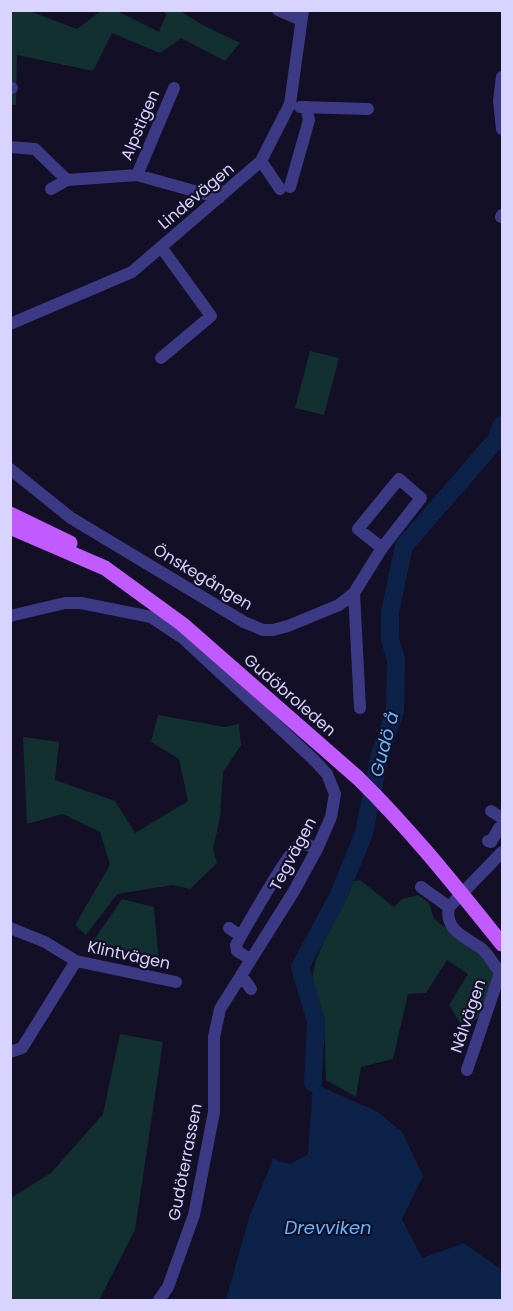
<svg xmlns="http://www.w3.org/2000/svg" width="513" height="1311" viewBox="0 0 513 1311" font-family="Poppins,sans-serif">
<rect width="100%" height="100%" fill="#130f26"/>
<path fill="#12302f" d="M10,11H29L77,29L101,11H117L159,32L166,15L164,11H180L201,24L240,43L225,61L181,38L160,53L112,33L93,71L17,55L16,105H11Z
M310,351L339,358L324,415L295,408Z
M158,715L225,727L239,724L241,745L223,772L220,818L213,849L217,863L190,889L173,885L117,894L86,935L75,925L110,865L100,832L63,814L27,824L23,737L59,742L55,780L115,801L135,833L188,801L179,759L151,742Z
M360,880L394,907L402,899L418,895L429,903L434,919L478,952L494,973L479,1018L462,1026L449,1005L468,974L447,960L426,993L408,994L393,1059L361,1067L356,1097L326,1080L324,1015L311,984L316,960L348,883Z
M122,899L154,907L159,963L88,949Z
M120,1034L163,1042L135,1230L99,1300H11V1198L51,1173L103,1114Z"/>
<path fill="#0c2248" d="M313,1083L378,1112L402,1132L423,1176L402,1219L422,1258L464,1243L502,1270V1300H226L249,1218L273,1159L290,1164L308,1154Z"/>
<g fill="none" stroke-linecap="round" stroke-linejoin="round">
<path stroke="#0c2248" stroke-width="18" d="M313,1083L316,1021L300,967L338,897L364,833L380,754L395,711L396,659L390,640V612L404,546L496,440L502,425"/>
<path stroke="#3d3a85" stroke-width="12" d="M278,10L301,20
M502,77L499,101L502,129
M10,88H12
M300,107L368,109
M10,147L35,149L67,180L137,175L219,198
M261,161L280,189
M137,175L174,88
M290,187L309,120L306,107
M51,189L67,180
M501,217L502,215
M10,324L132,272L261,161L290,104L303,10
M161,358L211,316L161,247
M10,469L71,518L244,622L263,630H273L288,626L339,605L354,593L382,548L421,498L399,479L358,529L382,548
M354,593L360,708
M10,616L65,603H81L151,617L184,639L314,760L327,774L335,794L331,817L317,849L294,891L220,1009L214,1037V1112L194,1215L168,1287L159,1300
M491,811L502,818
M488,841L491,842L499,828L502,830
M502,852L449,907C444,931 466,937 482,949C490,956 496,968 502,976
M421,887L449,907
M10,928L45,942L76,961L176,982
M229,928L241,936
M250,959L237,951L236,945C243,932 290,849 299,845C306,843 312,846 317,849
M241,975L251,989
M10,1052L22,1048L76,961
M467,1070L500,973"/>
<path stroke="#c25bff" stroke-width="15" d="M10,514L70,543
M10,527L105,568L182,624L358,778C411,830 456,887 502,944"/>
</g>
<g text-anchor="middle" dominant-baseline="central" stroke-width="4.5" stroke-linejoin="round" paint-order="stroke">
<g font-size="16" fill="#d9d4ff" stroke="#130f26">
<text transform="translate(140 125) rotate(-67)">Alpstigen</text>
<text transform="translate(196 196) rotate(-40)">Lindevägen</text>
<text transform="translate(203 577) rotate(31)">Önskegången</text>
<text transform="translate(290 695) rotate(41)">Gudöbroleden</text>
<text transform="translate(293 854) rotate(-62)">Tegvägen</text>
<text transform="translate(129 955) rotate(12)">Klintvägen</text>
<text transform="translate(468 1016) rotate(-71)">Nålvägen</text>
<text transform="translate(185 1162) rotate(-79)">Gudöterrassen</text>
</g>
<g font-size="18" font-style="italic" fill="#62b6ff" stroke="#130f26">
<text transform="translate(384 744) rotate(-75)">Gudö å</text>
<text x="328" y="1227">Drevviken</text>
</g>
</g>
<rect width="513" height="1311" fill="none" stroke="#d9d4ff" stroke-width="24"/>
</svg>
